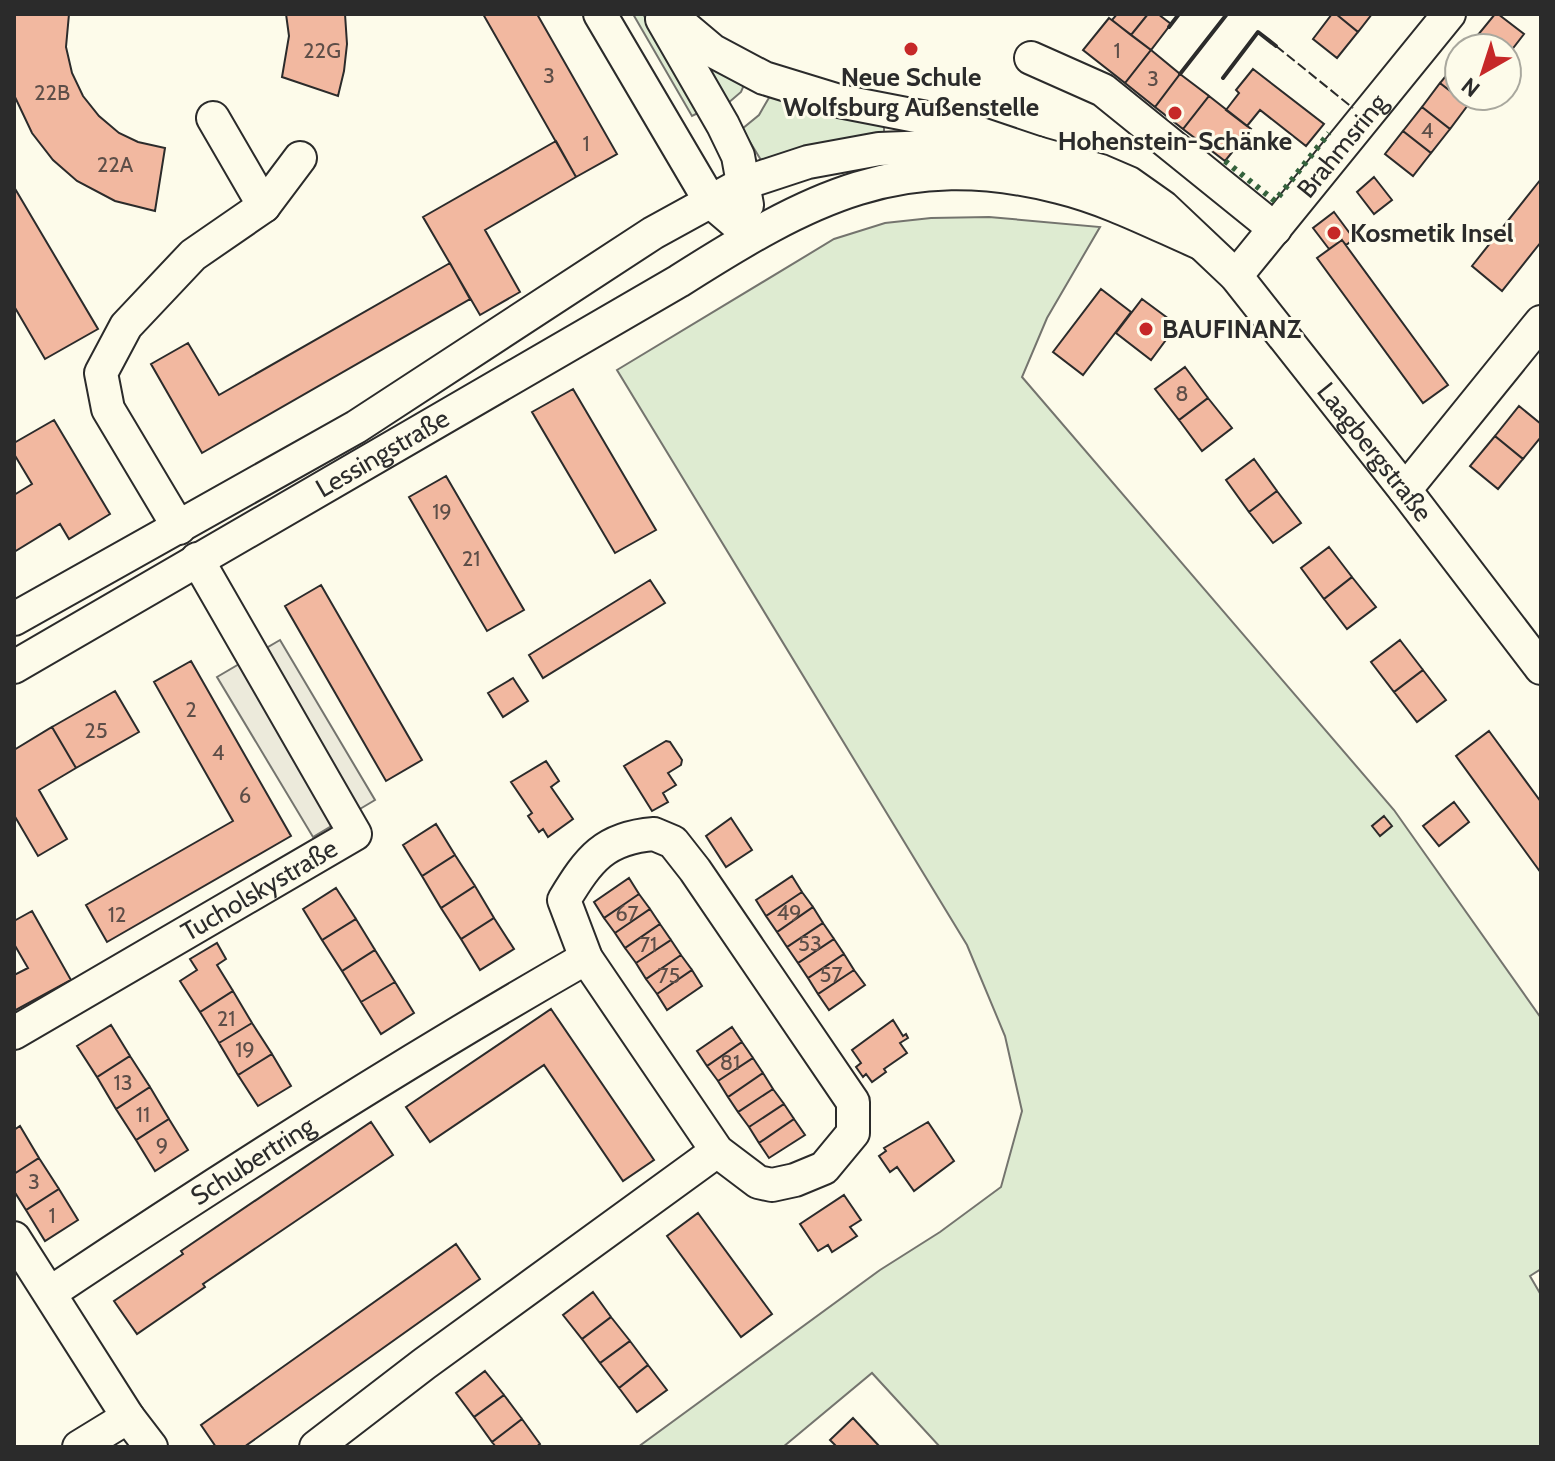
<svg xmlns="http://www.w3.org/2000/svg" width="1555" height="1461" viewBox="0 0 1555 1461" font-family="Cabin,sans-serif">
<rect width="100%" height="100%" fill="#fdfbea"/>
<path fill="#deebd1" stroke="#74746e" stroke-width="2" d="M633,14H643L700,112L692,116Z
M698,56L744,85L741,92L727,104Z
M770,96L806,109L884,126V132L804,147L761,160L742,129L759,115Z
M989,217L1100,227L1047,318L1022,377L1394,810L1541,1018V1269L1530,1276L1541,1295V1447H940L872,1373L783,1447H638L880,1270L940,1232L1001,1187L1022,1111L1005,1036L967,945L617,370L834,239L885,223L931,218Z"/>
<path fill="#eceadb" stroke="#74746e" stroke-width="2" d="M280,640L375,800L313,837L217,677Z"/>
<path fill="#f2b8a0" stroke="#2b2b2b" stroke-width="2" d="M14,14H69L66,47L72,73L83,96L99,116L119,133L138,142L165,148L155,211L115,201L77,181L53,160L32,133L14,95Z
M286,14H345L347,44L344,71L338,96L282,77L289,36Z
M483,14H537L617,154L576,177Z
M1117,14H1148L1131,35L1112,20Z
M1148,14H1158L1171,24L1151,50L1131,35Z
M1332,14H1336L1358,32L1337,58L1313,39Z
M1336,14H1372L1358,32Z
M1495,14H1498L1524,34L1507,56V48H1493L1477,36Z
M1109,18L1151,50L1125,83L1083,50Z
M1477,36L1493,48H1468Z
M1151,50L1180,74L1155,107L1125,83Z
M1459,60V96H1476L1468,105L1440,83Z
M1253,69L1324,124L1306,146L1260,110L1247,126L1226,110L1239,93L1236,90Z
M1180,74L1209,96L1183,129L1155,107Z
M1440,83L1468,105L1450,129L1422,107Z
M1209,96L1251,129L1225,161L1183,129Z
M1422,107L1450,129L1431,153L1403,131Z
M1403,131L1431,153L1413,176L1385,154Z
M556,141L576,177L485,230L520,292L480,315L423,217Z
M1374,177L1392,200L1374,214L1357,192Z
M1541,179V242L1502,291L1472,266Z
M14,187L98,329L45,359L14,306Z
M1334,212L1354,239L1346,245L1342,240L1329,249L1313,228Z
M1342,240L1448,385L1423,403L1317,258Z
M450,263L470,299L202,453L151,364L188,343L219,395Z
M1101,289L1131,312L1083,375L1053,352Z
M1142,299L1177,325L1151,360L1116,333Z
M1185,367L1208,398L1179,420L1155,389Z
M573,389L656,530L615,553L532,412Z
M1208,398L1232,428L1202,451L1179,420Z
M1519,406L1541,424V437L1523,459L1495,436Z
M54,420L110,514L69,539L60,524L14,552V495L32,484L14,454V443Z
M1495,436L1523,459L1498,489L1470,466Z
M1254,459L1277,491L1249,512L1226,480Z
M446,476L524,610L487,631L409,497Z
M1277,491L1301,523L1273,543L1249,512Z
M1329,547L1352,577L1324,599L1301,568Z
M1352,577L1376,607L1347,629L1324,599Z
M650,580L665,603L543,678L529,655Z
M321,585L422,760L386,781L285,606Z
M1400,640L1423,670L1394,692L1371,662Z
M191,661L291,836L107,942L86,905L233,821L154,682Z
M1423,670L1446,700L1417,722L1394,692Z
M513,678L528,701L503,717L488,693Z
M115,691L139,732L76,768L52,727Z
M52,727L76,768L39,790L67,839L38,856L14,815V750Z
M1489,731L1541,802V873L1456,756Z
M666,741L670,742L682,760L681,765L668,773L676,785L663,793L668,802L652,811L624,766Z
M546,761L559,781L551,787L573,819L548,837L543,829L539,832L528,816L532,813L511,782Z
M1454,802L1469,822L1439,846L1423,826Z
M1384,816L1392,826L1380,836L1372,826Z
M731,818L752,850L726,867L706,836Z
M436,824L455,855L422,876L403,845Z
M455,855L475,886L441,908L422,876Z
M792,876L802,892L766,916L756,900Z
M629,878L639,894L604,918L594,902Z
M475,886L494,918L461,939L441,908Z
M336,888L356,919L322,940L303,909Z
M802,892L813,907L777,932L766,916Z
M639,894L650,909L615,933L604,918Z
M813,907L823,923L787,947L777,932Z
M650,909L660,924L625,948L615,933Z
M32,911L71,980L14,1011V975L28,968L14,944V921Z
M494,918L514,949L480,970L461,939Z
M356,919L375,950L342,971L322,940Z
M823,923L834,939L798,963L787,947Z
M660,924L671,940L636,963L625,948Z
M834,939L844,954L808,978L798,963Z
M671,940L681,955L646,979L636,963Z
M217,943L226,959L217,965L233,991L200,1012L180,981L197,970L190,959Z
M375,950L395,982L361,1002L342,971Z
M844,954L854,970L818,994L808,978Z
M681,955L692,970L657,994L646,979Z
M692,970L702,986L667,1010L657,994Z
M854,970L865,985L829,1010L818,994Z
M395,982L414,1013L381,1034L361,1002Z
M233,991L252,1023L219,1043L200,1012Z
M551,1009L654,1160L623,1181L544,1065L430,1142L406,1107Z
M893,1020L903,1036L906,1034L908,1038L900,1043L907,1053L884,1069L886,1072L872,1082L866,1074L863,1077L856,1067L861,1063L852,1050Z
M252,1023L272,1054L238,1075L219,1043Z
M111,1025L130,1056L97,1077L77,1046Z
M732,1027L742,1042L707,1066L697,1051Z
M742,1042L753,1058L718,1081L707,1066Z
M272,1054L291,1086L258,1106L238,1075Z
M130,1056L150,1087L116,1109L97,1077Z
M753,1058L763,1073L728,1097L718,1081Z
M763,1073L773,1089L738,1112L728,1097Z
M150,1087L169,1119L136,1140L116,1109Z
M773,1089L784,1104L749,1127L738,1112Z
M784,1104L794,1119L759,1143L749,1127Z
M169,1119L188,1150L155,1171L136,1140Z
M794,1119L805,1135L769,1158L759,1143Z
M371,1122L393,1155L203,1284L205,1287L137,1334L114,1301L183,1254L181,1251Z
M928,1122L954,1161L914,1191L897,1167L890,1172L879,1156L886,1151L884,1148Z
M20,1126L39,1158L14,1174V1130Z
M39,1158L59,1189L26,1210L14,1191V1174Z
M59,1189L78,1220L45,1241L26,1210Z
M844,1195L861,1220L850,1227L857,1236L832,1252L828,1245L818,1251L800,1224Z
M698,1213L772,1314L741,1337L667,1236Z
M456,1244L480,1279L244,1447H216L201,1425Z
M593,1292L611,1317L582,1339L563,1315Z
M611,1317L630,1341L600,1363L582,1339Z
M630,1341L648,1365L619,1388L600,1363Z
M648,1365L667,1390L637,1412L619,1388Z
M485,1371L504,1395L474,1417L456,1393Z
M504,1395L522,1419L492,1442L474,1417Z
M853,1418L880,1447H837L830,1440Z
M522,1419L540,1444L536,1447H496L492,1442Z"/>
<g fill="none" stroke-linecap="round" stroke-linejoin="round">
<g stroke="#2b2b2b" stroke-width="36">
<g id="minor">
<path d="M600,14L710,201L750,235"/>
<path id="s1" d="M669,14L713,51L764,78L839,101L942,121L1037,153L1101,171L1129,183L1163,207L1236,276L1405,490L1541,668"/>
<path d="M662,19L723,125L738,156L747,205"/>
<path d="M1031,58L1103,90L1275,229"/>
<path d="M213,118L264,206"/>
<path id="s2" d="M1236,276L1449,14"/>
<path d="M1405,490L1541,322"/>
<path d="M179,528L108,409L101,373L126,326L193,255L264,206L300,158"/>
<path d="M14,619L356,427L653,233L744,183L808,162L879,149L958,146L1037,153"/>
<path id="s3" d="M14,667L679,281C808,199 901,147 1059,187C1108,199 1154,223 1200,243"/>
<path d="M654,834L673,842L695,870L853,1102V1133L824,1168L795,1180L772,1185L758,1182L717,1151L586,958L564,900C589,859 604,838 654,834Z"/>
<path id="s4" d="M14,1033L355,834L197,559"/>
<path d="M14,1238L128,1417L151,1447"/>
<path id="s5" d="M50,1293C225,1176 403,1063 586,958"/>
<path d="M79,1447L128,1417"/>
<path d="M316,1447L424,1364L717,1151"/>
</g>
</g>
<use href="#minor" stroke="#fdfbea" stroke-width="32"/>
<path stroke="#34623c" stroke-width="6" stroke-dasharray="4 6" stroke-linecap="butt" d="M1225,161L1275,201L1329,133"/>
<path stroke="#2b2b2b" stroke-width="2" stroke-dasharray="10 4" stroke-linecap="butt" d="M1276,46L1353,108"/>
<path stroke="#2b2b2b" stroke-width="4" d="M1169,27L1179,14
M1180,74L1227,14
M1223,78L1258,32L1276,46"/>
</g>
<g fill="#c62828" stroke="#fdfbea" stroke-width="3">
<circle cx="911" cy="49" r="8"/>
<circle cx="1175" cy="113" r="8"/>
<circle cx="1334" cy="233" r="8"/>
<circle cx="1146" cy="329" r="8"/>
</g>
<g text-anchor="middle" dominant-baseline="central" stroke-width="6" stroke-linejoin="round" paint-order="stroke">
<g font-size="22" fill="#5d4e48">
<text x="322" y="50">22G</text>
<text x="1117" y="50">1</text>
<text x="549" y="75">3</text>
<text x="1153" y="78">3</text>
<text x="52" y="92">22B</text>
<text x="1427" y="130">4</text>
<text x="586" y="143">1</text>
<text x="115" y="164">22A</text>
<text x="1182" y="393">8</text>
<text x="442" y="511">19</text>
<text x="471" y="558">21</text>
<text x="191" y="709">2</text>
<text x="96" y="730">25</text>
<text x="218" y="752">4</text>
<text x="245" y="795">6</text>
<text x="789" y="912">49</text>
<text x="627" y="913">67</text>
<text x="117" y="914">12</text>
<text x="810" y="943">53</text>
<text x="648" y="944">71</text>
<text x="831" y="974">57</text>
<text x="669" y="975">75</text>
<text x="226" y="1018">21</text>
<text x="245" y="1049">19</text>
<text x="730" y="1062">81</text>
<text x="123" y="1082">13</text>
<text x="143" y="1114">11</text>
<text x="162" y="1145">9</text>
<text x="34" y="1181">3</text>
<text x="52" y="1215">1</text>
</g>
<g font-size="26" font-weight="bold" fill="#2b2b2b" stroke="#fdfbea">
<text x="911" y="77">Neue Schule<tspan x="911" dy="30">Wolfsburg Außenstelle</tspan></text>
<text x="1175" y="141">Hohenstein-Schänke</text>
<text x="1350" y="233" text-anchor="start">Kosmetik Insel</text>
<text x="1162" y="329" text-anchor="start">BAUFINANZ</text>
</g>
<g font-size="26" fill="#2b2b2b" stroke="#fdfbea">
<text stroke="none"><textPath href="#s2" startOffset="168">Brahmsring</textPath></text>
<text stroke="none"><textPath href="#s3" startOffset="426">Lessingstraße</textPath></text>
<text stroke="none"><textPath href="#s1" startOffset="862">Laagbergstraße</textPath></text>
<text stroke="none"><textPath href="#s4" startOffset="284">Tucholskystraße</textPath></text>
<text stroke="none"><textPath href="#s5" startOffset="242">Schubertring</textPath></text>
</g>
</g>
<rect width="1555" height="1461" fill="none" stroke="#2b2b2b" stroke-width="32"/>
<g transform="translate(1483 72) rotate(219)"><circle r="38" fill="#fdfbea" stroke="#a9a89e" stroke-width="2"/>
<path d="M0-6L14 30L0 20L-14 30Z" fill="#c62828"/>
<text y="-12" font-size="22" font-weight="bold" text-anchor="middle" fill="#2b2b2b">N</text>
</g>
</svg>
